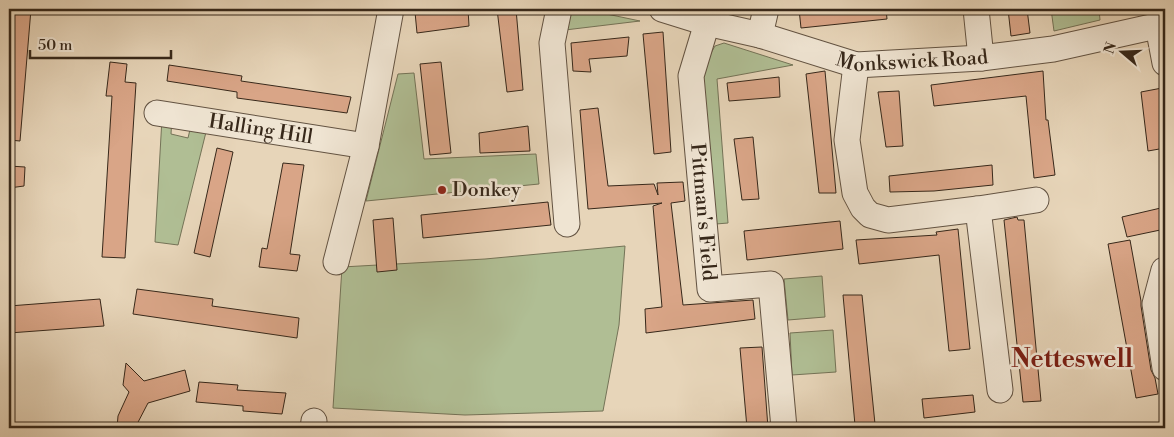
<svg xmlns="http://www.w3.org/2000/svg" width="1174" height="437" viewBox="0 0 1174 437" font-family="'Libre Bodoni',serif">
<rect width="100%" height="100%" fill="#e7d5b9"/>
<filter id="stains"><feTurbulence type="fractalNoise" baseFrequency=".004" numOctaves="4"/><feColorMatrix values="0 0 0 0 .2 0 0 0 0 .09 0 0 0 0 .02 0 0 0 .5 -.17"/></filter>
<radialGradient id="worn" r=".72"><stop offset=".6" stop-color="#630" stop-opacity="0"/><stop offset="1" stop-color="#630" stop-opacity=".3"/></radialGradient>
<path fill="#b0be94" stroke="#747357" d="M574,9H583L640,21L565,30L571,10Z
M1051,9H1099L1100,20L1054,31Z
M724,43L793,65L717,79L728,223L716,224L703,74L707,60L715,46Z
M414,73L424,159L536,154L539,184L366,201L398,74Z
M162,118H172L171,134L188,138L192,121L208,124L178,245L155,242Z
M625,246L619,325L603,411L465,415L333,408L342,267L485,259Z
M822,276L825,317L788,320L784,279Z
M833,330L836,372L792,375L790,333Z"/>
<path fill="#d9a587" stroke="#37281a" d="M9,9H31L20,141L9,140Z
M440,9H468L469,26L417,33L415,12Z
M497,9H516L523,90L507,92Z
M799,9H886L887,19L801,28Z
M1008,9H1027L1030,33L1011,36Z
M663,32L671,152L654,154L643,34Z
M629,37L627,56L589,59L591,72L573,71L571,43Z
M110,62L127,64L125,82L136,83L125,258L102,257L112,96H106Z
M441,62L451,153L430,155L420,64Z
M169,65L242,76L241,81L351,97L347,113L237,98V92L167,81Z
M825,71L836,193H819L806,74Z
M1043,71L1046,120H1048L1055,175L1034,178L1026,96L934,106L931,85Z
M779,77L780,97L729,101L727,83Z
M1162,88L1165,107V148L1148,151L1141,92Z
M899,91L903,146L886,147L878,92Z
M598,108L608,186L654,184L658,195L657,183L683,182L685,201L671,203L683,305L753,300L755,319L646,333L645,309L662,307L653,206L662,203L588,209L580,110Z
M528,126L530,151L480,153L479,133Z
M753,137L759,199L742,200L734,139Z
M217,148L233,152L210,257L194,253Z
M283,163L304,165L290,254L300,255L297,271L259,267L262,248L267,249Z
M992,165L993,185L934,191L890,192L889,176Z
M9,166L25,167L24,186L9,188Z
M548,202L551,225L423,238L421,215Z
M1165,207V229L1127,237L1122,217Z
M1017,217L1018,220H1024L1041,401L1023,402L1004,220Z
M393,218L397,270L377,272L373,220Z
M840,221L843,249L747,260L744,231Z
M958,229L970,349L949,351L939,255L859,264L856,240L937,235L936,232Z
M1130,240L1141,301V306L1151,370L1155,378L1158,394L1136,398L1108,244Z
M137,289L213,299L212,306L299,318L297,338L133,314Z
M843,295H862L875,424L855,425Z
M100,299L104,326L9,333V306Z
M762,347L768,428H747L740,348Z
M126,363L144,381L185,370L190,391L148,403L135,428H117L118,416L129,392L123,385Z
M199,382L238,385L237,390L286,393L282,414L243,411V406L196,402Z
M973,395L975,412L924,418L922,399Z"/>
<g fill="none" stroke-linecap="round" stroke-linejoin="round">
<g stroke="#635342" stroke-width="27">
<g id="minor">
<path d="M559,9L552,43L567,224"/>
<path id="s1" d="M662,9L707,23L760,35L856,65L981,58L1053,49L1165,24"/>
<path d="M976,9L981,58"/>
<path id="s2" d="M707,23L691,76L710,289L771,284L784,428"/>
<path d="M1158,26L1165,63"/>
<path d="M760,35L766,9"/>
<path d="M856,65L847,140L855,193L863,208L870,215L888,220L978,209L1036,200"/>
<path id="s3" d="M157,113L366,146"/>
<path d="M978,209L1000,390"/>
<path d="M336,262L366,146L391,9"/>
<path d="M1165,270H1164L1155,304L1165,368"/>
<path d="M313,428L314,421"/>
</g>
</g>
<use href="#minor" stroke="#efe4d2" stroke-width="25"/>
</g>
<circle fill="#8f2418" stroke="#efe4d2" stroke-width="2" cx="442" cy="190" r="5"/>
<g text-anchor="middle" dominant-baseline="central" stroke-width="5" stroke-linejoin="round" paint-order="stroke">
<g font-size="20" fill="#37281a" stroke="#efe4d2">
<text stroke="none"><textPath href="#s1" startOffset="258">Monkswick Road</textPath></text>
<text stroke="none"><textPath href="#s3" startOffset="105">Halling Hill</textPath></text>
<text stroke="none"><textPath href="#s2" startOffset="192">Pittman's Field</textPath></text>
</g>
<g font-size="20" fill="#37281a" stroke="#efe4d2" text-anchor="start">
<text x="452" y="190">Donkey</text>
</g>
<g font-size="25" font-weight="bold" fill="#7a1f14" stroke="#efe4d2">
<text x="1072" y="359">Netteswell</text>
</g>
</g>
<rect width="1174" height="437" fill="none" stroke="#e7d5b9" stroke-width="30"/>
<rect x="10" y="10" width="1154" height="417" fill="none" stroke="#37281a" stroke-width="2.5"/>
<rect x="15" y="15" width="1144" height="407" fill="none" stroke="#37281a"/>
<g transform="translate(1122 52) rotate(289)" stroke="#efe4d2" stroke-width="4" paint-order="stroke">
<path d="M0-4L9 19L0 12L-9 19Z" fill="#37281a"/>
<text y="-8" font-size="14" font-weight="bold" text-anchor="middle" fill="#37281a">N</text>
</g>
<path d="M30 50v8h141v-8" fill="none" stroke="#37281a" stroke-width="2.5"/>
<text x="38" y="50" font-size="15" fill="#37281a" stroke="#efe4d2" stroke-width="4" paint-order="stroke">50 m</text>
<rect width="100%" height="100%" filter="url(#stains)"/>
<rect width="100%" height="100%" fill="url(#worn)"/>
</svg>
